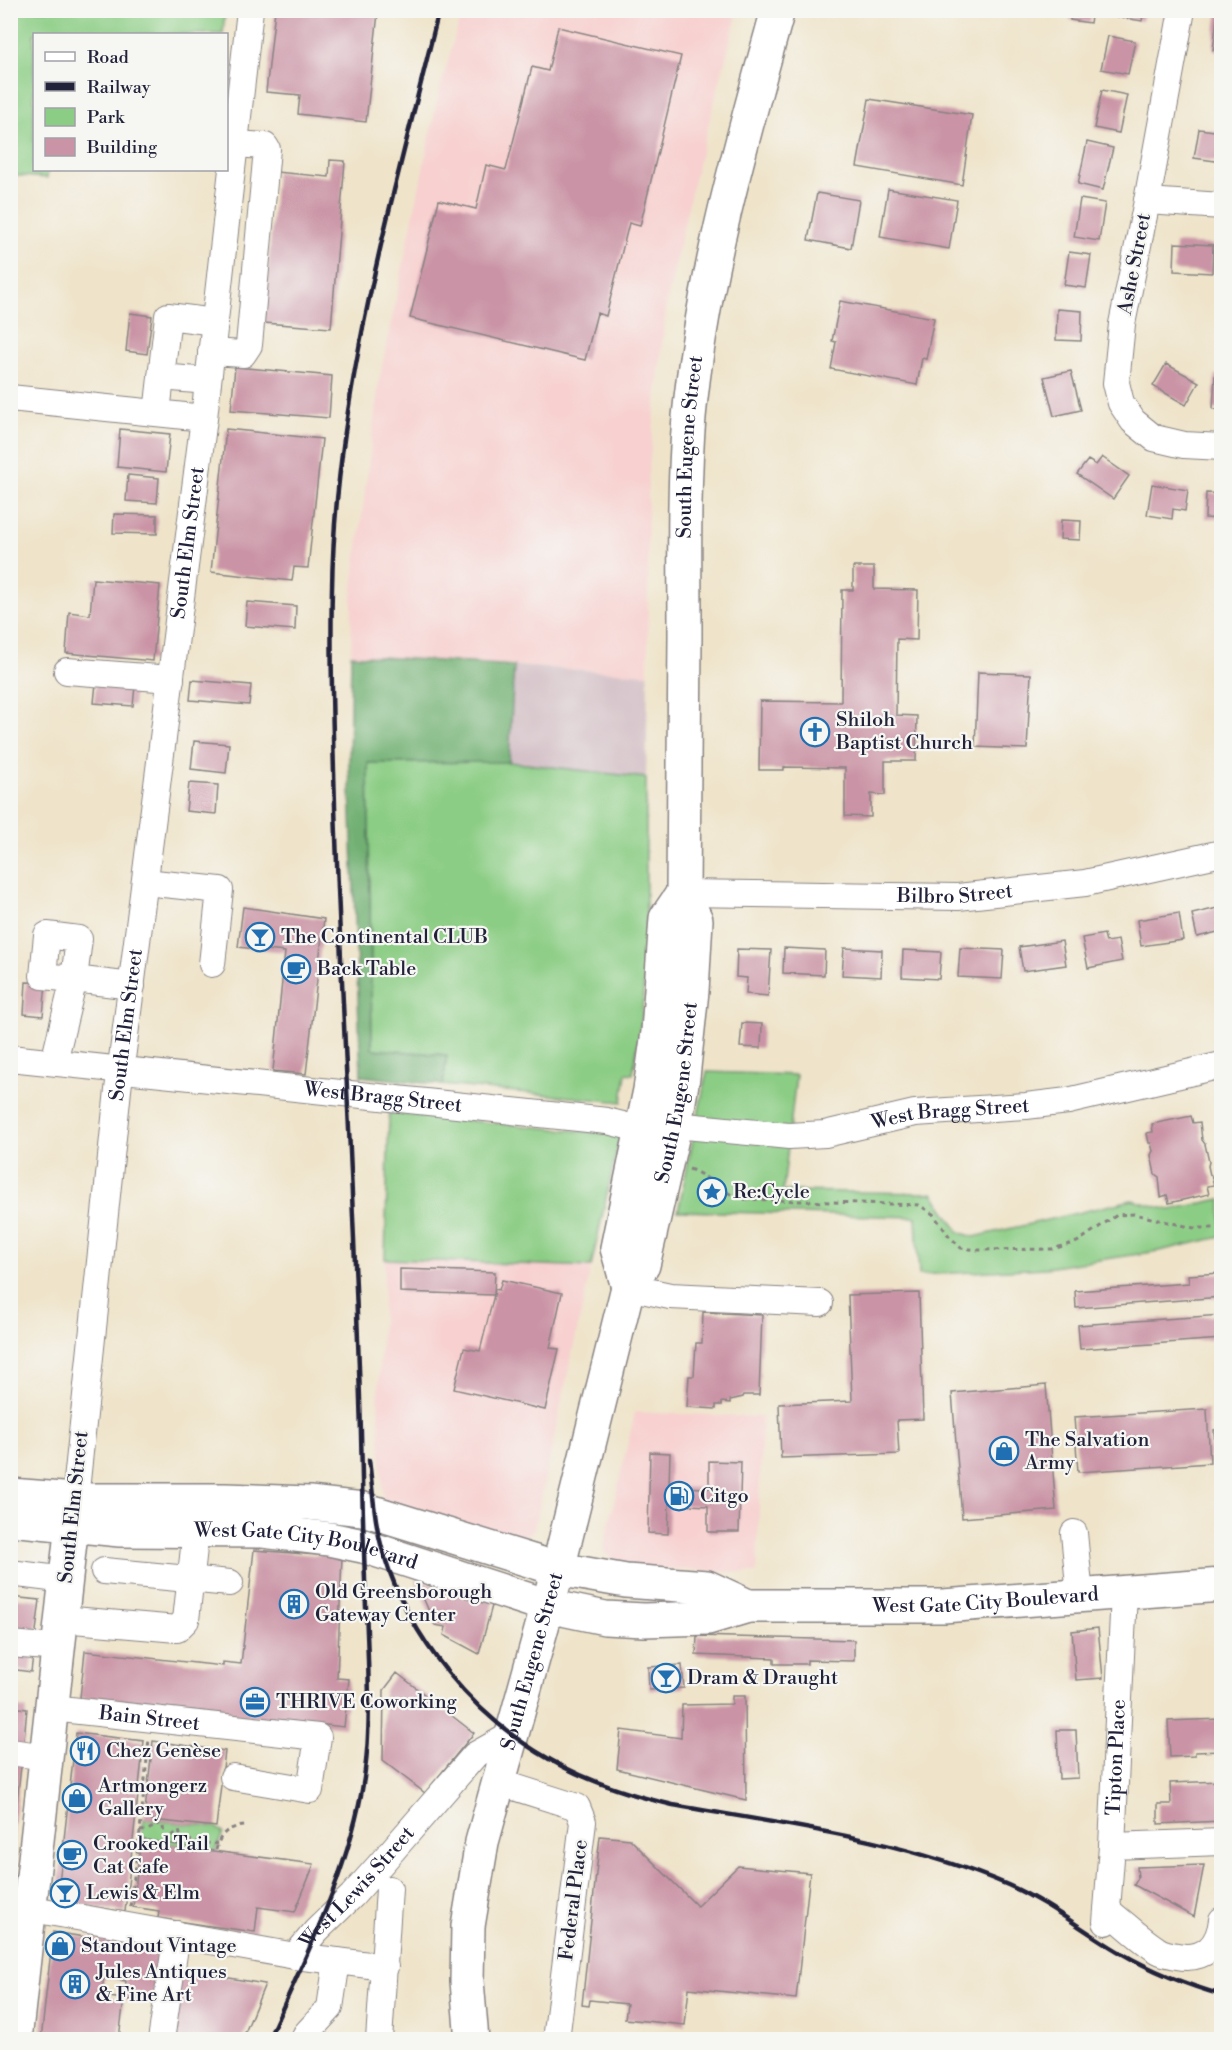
<svg xmlns="http://www.w3.org/2000/svg" width="1232" height="2050" viewBox="0 0 1232 2050" font-family="'Libre Bodoni',serif">
<rect width="100%" height="100%" fill="#f6f6f2"/>
<filter id="ink" filterUnits="userSpaceOnUse"><feTurbulence type="fractalNoise" baseFrequency=".0167" numOctaves="2"/><feDisplacementMap in="SourceGraphic" scale="12" xChannelSelector="R" yChannelSelector="G"/><feConvolveMatrix kernelMatrix="1 2 1 2 8 2 1 2 1" color-interpolation-filters="sRGB"/></filter>
<filter id="wash" filterUnits="userSpaceOnUse"><feTurbulence type="fractalNoise" baseFrequency=".008" numOctaves="4" result="noise"/><feDisplacementMap in="SourceGraphic" scale="24" xChannelSelector="R" yChannelSelector="G"/><feGaussianBlur stdDeviation="1.35" result="paint"/><feColorMatrix in="noise" values="0 0 0 0 0 0 0 0 0 0 0 0 0 0 0 0 0 1.4 0 .05"/><feComposite in="paint" operator="in"/></filter>
<g filter="url(#wash)">
<rect width="100%" height="100%" fill="#efe4ca"/>
<path fill="#f7d0cf" d="M462,11H738L692,188L666,306L648,480V674L351,655L352,595L379,381L438,97Z
M385,1259L591,1267L534,1529L529,1534L517,1538L383,1499L378,1399Z
M635,1412L762,1417L757,1573L642,1568L616,1562L605,1553L604,1546Z"/>
<path fill="#d2bec5" d="M514,666L648,674L646,778L509,762Z"/>
<path fill="#8ccd85" stroke="#577860" stroke-width="1.5" d="M10,11L11,10L225,11L223,34H34V170H48L47,178L11,175Z
M509,762L646,778V940L642,1016L633,1074L626,1073L622,1102L443,1085L447,1055L372,1049L368,763Z
M707,1072L796,1075L783,1191L933,1193L959,1232L974,1237L1132,1200L1170,1210L1221,1199V1237L1159,1251L1046,1268L919,1275L916,1217L678,1211Z
M389,1113L620,1135L591,1267L385,1259Z
M144,1819L216,1827L223,1833L216,1850L213,1851L141,1839Z"/>
<path fill="#71b072" stroke="#4a6956" stroke-width="1.5" d="M351,655L514,666L509,762L368,763L372,1049L447,1055L443,1085L361,1076L349,763Z"/>
<g id="blocks">
<path fill="#ca94a6" d="M275,10H398V15L378,13L366,122L298,114L300,95L266,92Z
M1071,10H1092L1090,23L1070,20Z
M1107,10H1144L1142,21L1107,15Z
M1218,10H1222V51L1213,50Z
M558,27L681,56L640,226L629,223L606,316L597,313L585,360L410,318L439,200L476,209L486,165L506,170L532,67L548,71Z
M1108,36L1135,41L1128,74L1101,69Z
M1102,90L1127,95L1119,133L1094,128Z
M869,99L972,115L962,185L857,167Z
M1199,129L1222,132V162L1194,158Z
M1087,142L1113,148L1103,190L1078,184Z
M330,160L345,161L331,328L264,323L276,172L329,177Z
M888,189L957,200L949,249L880,237Z
M817,193L859,200L851,248L808,240Z
M1080,199L1105,203L1099,241L1074,237Z
M1175,243L1213,245L1212,273L1174,271Z
M1069,252L1091,255L1086,288L1064,285Z
M840,301L934,318L926,359L922,358L917,385L831,369L836,342L832,341Z
M1057,309L1082,311L1081,341L1056,340Z
M130,313L152,316L147,354L126,351Z
M1166,364L1199,382L1186,405L1153,386Z
M235,367L332,376L329,418L231,410Z
M1071,371L1081,410L1054,416L1044,377Z
M1215,376H1222V410L1213,409Z
M120,429L170,434L166,472L117,467Z
M226,429L322,439L308,568L294,567L292,581L211,572Z
M1102,457L1129,476L1113,499L1077,474L1088,460L1096,465Z
M128,475L159,478L157,503L126,501Z
M1152,484L1188,490L1185,511L1173,509L1172,519L1147,515Z
M1206,493L1222,494V519L1205,518Z
M114,514L157,515V534L113,533Z
M1061,520L1081,521L1080,540L1060,539Z
M853,567H874V589L918,590L917,640L897,639L896,715L917,716L916,761H885V795L871,794V817L845,816V768L784,767V770H759L760,701L841,702L842,590H853Z
M93,579L160,585L153,661L66,653L69,612L90,615Z
M247,602L296,606L295,630L245,626Z
M978,672L1031,674L1027,749L975,747Z
M192,680L251,685L249,705L190,700Z
M96,683L135,686L133,706L94,703Z
M194,741L229,744L226,773L191,769Z
M189,783L218,785L216,814L186,811Z
M243,907L324,919L306,1074L273,1071L285,952L238,947Z
M1222,907V931L1197,937L1192,914Z
M1179,913L1183,940L1141,946L1137,920Z
M1104,934L1106,942L1118,940L1122,961L1088,968L1082,938Z
M1062,941L1066,965L1023,971L1019,947Z
M784,948L825,950L824,975L783,973Z
M844,948L882,950L881,977L842,975Z
M960,948L1004,950L1002,979L958,977Z
M737,949L771,950L768,996L746,994L747,978L736,977Z
M903,950L941,952L939,979L902,977Z
M26,982L46,983L43,1016L24,1014Z
M742,1023L762,1024L761,1048L740,1047Z
M1191,1116L1193,1123L1200,1122L1202,1140L1205,1144L1209,1162L1208,1166L1210,1175H1211L1214,1185L1207,1186L1209,1194L1169,1203L1167,1195L1161,1197L1159,1177L1155,1174L1151,1155L1153,1151L1151,1143H1149L1147,1133L1153,1132L1152,1124Z
M400,1269L495,1272L494,1295L495,1289L499,1290L502,1280L562,1293L550,1348L559,1349L545,1410L454,1389L464,1348L480,1351L494,1295L400,1292Z
M1222,1273V1297L1076,1308L1075,1291L1189,1283L1188,1275Z
M919,1293L923,1419L897,1420L899,1454L781,1458L779,1404L852,1401L848,1295Z
M703,1312L762,1315L759,1395H744L743,1397L730,1400V1403L722,1402V1405H716V1409L687,1407L689,1376H694L696,1343H702Z
M1222,1315V1339L1080,1349L1078,1325Z
M1046,1385L1056,1510L962,1518L952,1393Z
M1207,1409L1210,1463L1078,1472L1074,1417Z
M1222,1429V1497H1219L1214,1430Z
M650,1452L670,1453L669,1487L709,1488V1461L741,1462L739,1532H708V1506L669,1504L668,1534L648,1533Z
M254,1550L342,1557L337,1678L349,1679L344,1727L80,1698L85,1651L223,1666V1662L241,1664Z
M415,1579L493,1602L479,1654L444,1635L446,1627L435,1625Z
M10,1597L40,1600L35,1639L10,1636Z
M1098,1628L1103,1678L1076,1680L1072,1631Z
M697,1636L854,1640V1661L807,1660V1664H774V1658L696,1655Z
M10,1653L33,1655L31,1672L10,1669Z
M682,1665L684,1688L649,1690L648,1667Z
M397,1673L474,1733L425,1793L383,1761L384,1690Z
M732,1696H745L746,1800L617,1769L621,1730L681,1738L682,1705L732,1704Z
M10,1707L27,1709L23,1749L10,1747Z
M1222,1719V1751L1195,1752V1756L1170,1757L1168,1721Z
M1057,1730H1076L1078,1778L1059,1779Z
M76,1733L144,1741L125,1912L57,1901Z
M153,1741L225,1751L216,1827L144,1819Z
M10,1756L22,1758L12,1844H10Z
M1222,1781V1821L1158,1824V1804H1171L1170,1783Z
M600,1836L630,1839L697,1906L738,1866L810,1873L796,1999L689,1988L685,2025L625,2019L627,2004L590,2000L589,2006L582,2005Z
M141,1839L213,1851L314,1864L295,1912L258,1907L255,1932L204,1925L158,1918L159,1911L133,1907Z
M1204,1865L1194,1917L1134,1885L1138,1878L1137,1867Z
M53,1932L166,1950L159,2004L124,1999L126,1981L104,1978L101,1996L124,1999L119,2038L104,2037V2040H41Z
M177,1969L265,1984L242,2040H170Z"/>
</g>
</g>
<g filter="url(#ink)">
<use href="#blocks" fill-opacity="0" stroke="#888382" stroke-width="1.5"/>
<g fill="none" stroke-linecap="round" stroke-linejoin="round">
<g stroke="#888382" stroke-width="28">
<g id="minor">
<path d="M1182,10L1147,201L1122,324L1116,383L1121,403L1133,421L1154,438L1184,445L1222,447"/>
<path d="M1147,201L1222,206"/>
<path d="M211,352L243,354L249,345L267,149L265,146L235,144"/>
<path d="M161,377L208,381"/>
<path d="M10,398L204,418"/>
<path d="M157,413L168,316L215,322"/>
<path d="M67,671L171,679"/>
<path d="M145,882L220,890L212,964"/>
<path id="s1" d="M683,893L958,897L1085,883L1222,853"/>
<path id="s2" d="M10,1058L607,1121L643,1130"/>
<path d="M54,1062L74,979L43,976L47,935L79,939L74,979L132,986"/>
<path id="s3" d="M675,1125L789,1136L825,1134L915,1113L1026,1106L1068,1101L1222,1065"/>
<path d="M628,1287L670,1296L820,1303"/>
<path id="s4" d="M75,1500L118,1090L204,418L250,10"/>
<path d="M1074,1533L1080,1596"/>
<path d="M104,1571L230,1583"/>
<path d="M10,1573L66,1580"/>
<path d="M62,1619L177,1629L186,1620L196,1530"/>
<path d="M10,1644L59,1648"/>
<path id="s5" d="M52,1708L318,1737L310,1790L233,1777"/>
<path d="M10,1752L47,1757"/>
<path d="M498,1782L577,1807L583,1822L556,2040"/>
<path d="M1112,1846L1222,1842"/>
<path id="s6" d="M10,1905L295,1956L316,1931L352,1896L385,1859L475,1755L511,1735"/>
<path d="M1107,1910C1124,1923 1141,1940 1159,1951C1164,1954 1172,1955 1177,1956C1204,1961 1219,1946 1222,1920"/>
<path id="s7" d="M1106,1922L1112,1846L1124,1593"/>
<path d="M295,1956L337,1961L330,2008L306,2034L304,2040"/>
<path d="M337,1961L385,1967"/>
<path d="M161,2040L177,1934"/>
<path d="M379,2040L389,1889"/>
</g>
</g>
<g stroke="#888382" stroke-width="36">
<g id="major">
<path d="M628,1287L617,1248L650,1090L658,1032L666,918L683,893"/>
<path d="M10,1495L75,1500H225L309,1503L363,1509L558,1569L626,1581L707,1587L748,1606"/>
<path id="s8" d="M10,1519L120,1530L263,1531L329,1539L363,1546L548,1606L605,1618L644,1620L708,1618L748,1606H943L1222,1585"/>
<path d="M15,2040L74,1505"/>
<path id="s9" d="M472,2040L467,1981L468,1926L482,1842L558,1569L628,1287L643,1265L675,1125L683,1077L692,991L696,920L683,893C684,807 685,721 685,635C685,563 683,489 689,417C702,279 741,144 778,10"/>
</g>
</g>
<path stroke="#888382" stroke-width="3" stroke-dasharray="4.5 4.5" stroke-linecap="butt" d="M689,1169C709,1176 722,1193 742,1199L919,1205L933,1214L949,1236L961,1248L978,1250L1052,1249L1077,1242L1117,1215L1134,1214L1194,1228H1222
M140,1831L148,1830L160,1823L163,1826L164,1836L167,1838L179,1831L180,1834L174,1841C183,1847 184,1842 193,1840C199,1838 206,1846 217,1843
M216,1850C220,1833 228,1827 245,1826
M130,1907L140,1831L149,1738"/>
<use href="#minor" stroke="#fff" stroke-width="26"/>
<use href="#major" stroke="#fff" stroke-width="33"/>
<path stroke="#22223b" stroke-width="4.5" d="M369,1460C373,1491 374,1524 384,1555C410,1639 473,1716 549,1759C588,1782 630,1795 673,1805C787,1825 901,1839 1008,1885C1049,1903 1083,1931 1121,1953C1152,1971 1187,1985 1222,1995
M268,2040C306,1956 350,1869 364,1778C371,1730 369,1681 367,1633C365,1582 363,1530 362,1478C358,1254 342,1030 335,806C333,734 330,661 332,589C335,392 393,200 439,10"/>
</g>
</g>
<defs>
<g id="church-ring" transform="scale(1.5)"><circle r="9.5" fill="#f6f6f2" stroke="#1f6fb2" stroke-width="1.5"/><path d="M-1.2-6h2.4v3.5h3.3v2.4h-3.3V6h-2.4V-.1h-3.3v-2.4h3.3Z" fill="#1f6fb2"/></g>
<g id="bar-ring" transform="scale(1.5)"><circle r="9.5" fill="#f6f6f2" stroke="#1f6fb2" stroke-width="1.5"/><path d="M-6-5H6L.8 .8V4.5H3.5V6h-7V4.5H-.8V.8Z" fill="#1f6fb2"/></g>
<g id="cafe-ring" transform="scale(1.5)"><circle r="9.5" fill="#f6f6f2" stroke="#1f6fb2" stroke-width="1.5"/><path d="M-5.5-4.5H6V0H3Q3 3.5 0 3.5H-2.5Q-5.5 3.5-5.5 0ZM3-3.2v2h1.7v-2ZM-6 4.5H4V6H-6Z" fill="#1f6fb2"/></g>
<g id="sight-ring" transform="scale(1.5)"><circle r="9.5" fill="#f6f6f2" stroke="#1f6fb2" stroke-width="1.5"/><path d="M0-6L1.8-2.2L6-1.7L2.9 1.2L3.7 5.4L0 3.3L-3.7 5.4L-2.9 1.2L-6-1.7L-1.8-2.2Z" fill="#1f6fb2"/></g>
<g id="shop-ring" transform="scale(1.5)"><circle r="9.5" fill="#f6f6f2" stroke="#1f6fb2" stroke-width="1.5"/><path d="M-5-2.5h2.3a2.7 3.5 0 0 1 5.4 0H5L5.5 6h-11ZM-1.5-2.5h3a1.5 2.3 0 0 0-3 0Z" fill="#1f6fb2"/></g>
<g id="fuel-ring" transform="scale(1.5)"><circle r="9.5" fill="#f6f6f2" stroke="#1f6fb2" stroke-width="1.5"/><path d="M-5.5-6h7V0h2V4h1.3V-2.5L3-4.5l.8-.8L6-3V5H2.5V1h-1V6h-7ZM-4.2-4.7v3.2H.2V-4.7Z" fill="#1f6fb2"/></g>
<g id="building-ring" transform="scale(1.5)"><circle r="9.5" fill="#f6f6f2" stroke="#1f6fb2" stroke-width="1.5"/><path d="M-4-6H4V6H1V3H-1V6H-4ZM-2.5-4.3h1.7v1.8h-1.7ZM.8-4.3h1.7v1.8H.8ZM-2.5-1h1.7V.8h-1.7ZM.8-1h1.7V.8H.8Z" fill="#1f6fb2"/></g>
<g id="office-ring" transform="scale(1.5)"><circle r="9.5" fill="#f6f6f2" stroke="#1f6fb2" stroke-width="1.5"/><path d="M-6-3h4V-5.5h4V-3h4V5H-6ZM-1-4.5V-3h2v-1.5ZM-6 0V1H6V0Z" fill="#1f6fb2"/></g>
<g id="restaurant-ring" transform="scale(1.5)"><circle r="9.5" fill="#f6f6f2" stroke="#1f6fb2" stroke-width="1.5"/><path d="M-5-6h1v4h1v-4h1v4h1v-4h1v5L-1.5 .5V6h-2V.5L-5-1ZM5-6V6H3V1.5H1.5Q1.5-4 5-6Z" fill="#1f6fb2"/></g>
</defs>
<g fill-rule="evenodd">
<use href="#church-ring" x="815" y="732"/>
<use href="#bar-ring" x="260" y="937"/>
<use href="#cafe-ring" x="296" y="969"/>
<use href="#sight-ring" x="712" y="1192"/>
<use href="#shop-ring" x="1004" y="1451"/>
<use href="#fuel-ring" x="679" y="1496"/>
<use href="#building-ring" x="294" y="1604"/>
<use href="#bar-ring" x="666" y="1678"/>
<use href="#office-ring" x="255" y="1702"/>
<use href="#restaurant-ring" x="85" y="1751"/>
<use href="#shop-ring" x="77" y="1798"/>
<use href="#cafe-ring" x="72" y="1855"/>
<use href="#bar-ring" x="65" y="1893"/>
<use href="#shop-ring" x="60" y="1946"/>
<use href="#building-ring" x="75" y="1984"/>
</g>
<g text-anchor="middle" dominant-baseline="central" stroke-width="4.5" stroke-linejoin="round" paint-order="stroke">
<g font-size="20" fill="#22223b" stroke="#f6f6f2">
<text transform="translate(1135 264) rotate(-79)">Ashe Street</text>
<text stroke="none"><textPath href="#s9" startOffset="1626">South Eugene Street</textPath></text>
<text stroke="none"><textPath href="#s4" startOffset="964">South Elm Street</textPath></text>
<text stroke="none"><textPath href="#s1" startOffset="272">Bilbro Street</textPath></text>
<text stroke="none"><textPath href="#s4" startOffset="478">South Elm Street</textPath></text>
<text stroke="none"><textPath href="#s9" startOffset="976">South Eugene Street</textPath></text>
<text stroke="none"><textPath href="#s2" startOffset="375">West Bragg Street</textPath></text>
<text stroke="none"><textPath href="#s3" startOffset="278">West Bragg Street</textPath></text>
<text transform="translate(74 1507) rotate(-84)">South Elm Street</text>
<text stroke="none"><textPath href="#s8" startOffset="298">West Gate City Boulevard</textPath></text>
<text stroke="none"><textPath href="#s8" startOffset="990">West Gate City Boulevard</textPath></text>
<text stroke="none"><textPath href="#s9" startOffset="387">South Eugene Street</textPath></text>
<text stroke="none"><textPath href="#s5" startOffset="98">Bain Street</textPath></text>
<text stroke="none"><textPath href="#s7" startOffset="165">Tipton Place</textPath></text>
<text stroke="none"><textPath href="#s6" startOffset="382">West Lewis Street</textPath></text>
<text transform="translate(574 1900) rotate(-83)">Federal Place</text>
</g>
<g font-size="20" fill="#22223b" stroke="#f6f6f2" text-anchor="start">
<text x="836" y="720">Shiloh<tspan x="836" dy="23">Baptist Church</tspan></text>
<text x="281" y="937">The Continental CLUB</text>
<text x="317" y="969">Back Table</text>
<text x="733" y="1192">Re:Cycle</text>
<text x="1025" y="1440">The Salvation<tspan x="1025" dy="23">Army</tspan></text>
<text x="700" y="1496">Citgo</text>
<text x="315" y="1592">Old Greensborough<tspan x="315" dy="23">Gateway Center</tspan></text>
<text x="687" y="1678">Dram &amp; Draught</text>
<text x="276" y="1702">THRIVE Coworking</text>
<text x="106" y="1751">Chez Genèse</text>
<text x="98" y="1786">Artmongerz<tspan x="98" dy="23">Gallery</tspan></text>
<text x="93" y="1844">Crooked Tail<tspan x="93" dy="23">Cat Cafe</tspan></text>
<text x="86" y="1893">Lewis &amp; Elm</text>
<text x="81" y="1946">Standout Vintage</text>
<text x="96" y="1972">Jules Antiques<tspan x="96" dy="23">&amp; Fine Art</tspan></text>
</g>
</g>
<rect width="1232" height="2050" fill="none" stroke="#f6f6f2" stroke-width="36"/>
<rect x="33" y="33" width="195" height="138" fill="#f6f6f2" stroke="#a1a1a9" stroke-width="1.5"/>
<rect x="45" y="52" width="30" height="9" fill="#ffffff" stroke="#a1a1a9" stroke-width="1.5"/>
<text x="87" y="63" font-size="18" fill="#22223b">Road</text>
<rect x="45" y="82" width="30" height="9" fill="#22223b" stroke="#a1a1a9" stroke-width="1.5"/>
<text x="87" y="93" font-size="18" fill="#22223b">Railway</text>
<rect x="45" y="108" width="30" height="18" fill="#8ccd85" stroke="#a1a1a9" stroke-width="1.5"/>
<text x="87" y="123" font-size="18" fill="#22223b">Park</text>
<rect x="45" y="138" width="30" height="18" fill="#ca94a6" stroke="#a1a1a9" stroke-width="1.5"/>
<text x="87" y="153" font-size="18" fill="#22223b">Building</text>
</svg>
